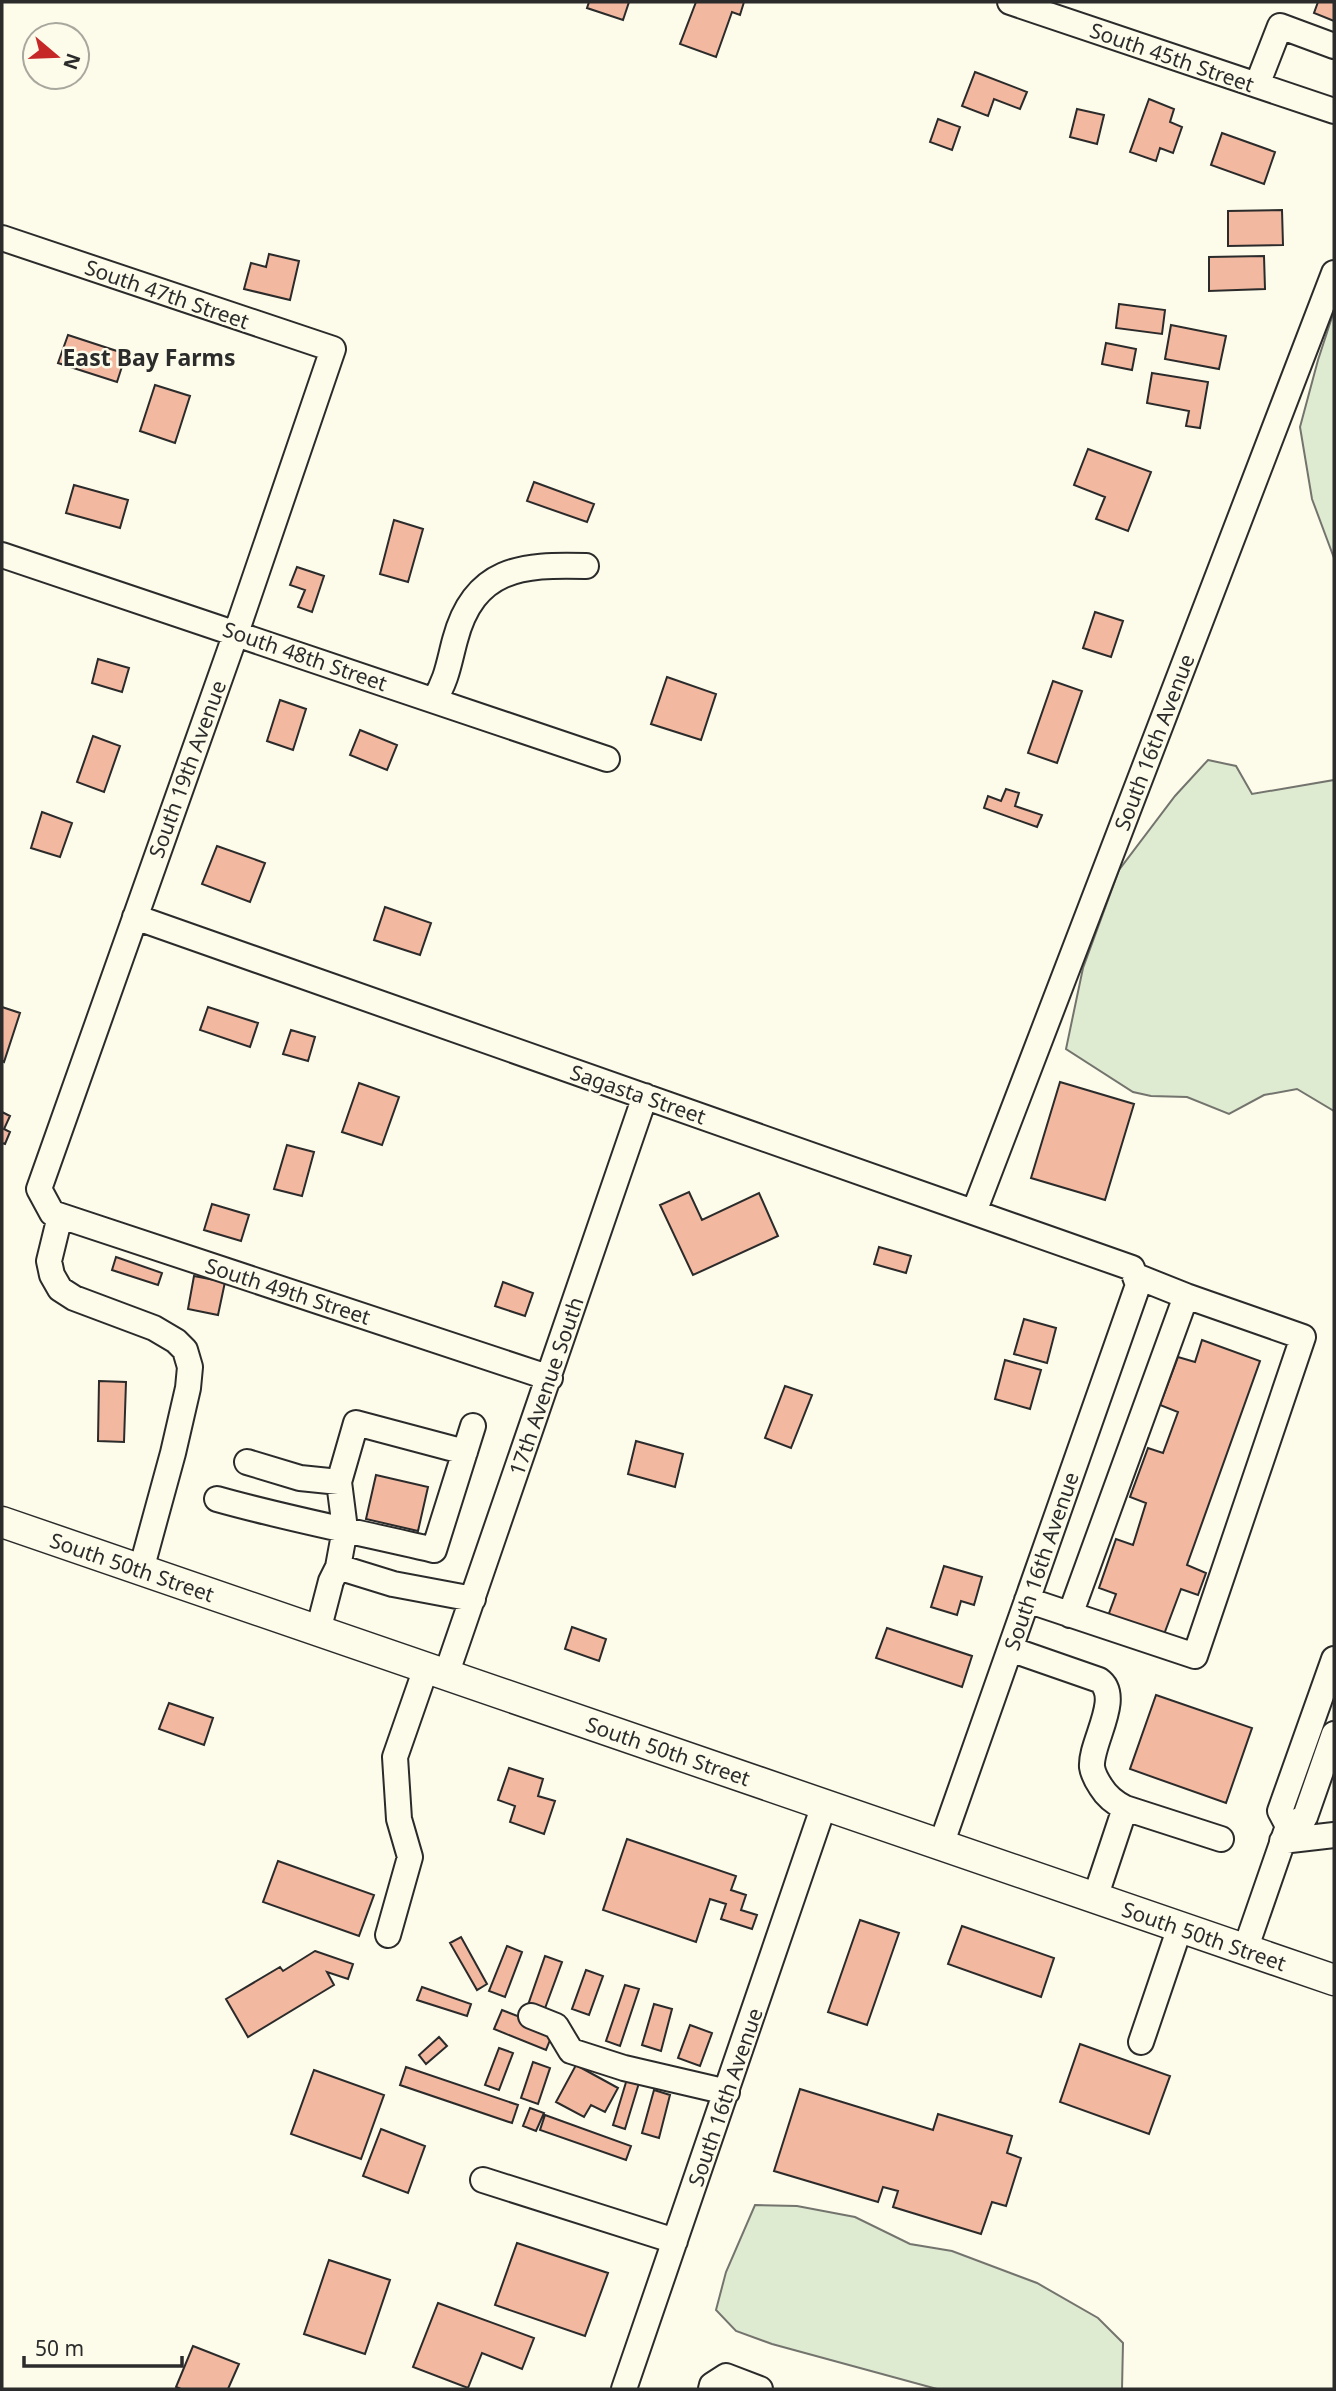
<svg xmlns="http://www.w3.org/2000/svg" width="1336" height="2391" viewBox="0 0 1336 2391" font-family="'Noto Sans',sans-serif">
<rect width="100%" height="100%" fill="#fdfbea"/>
<path fill="#deebd1" stroke="#74746e" stroke-width="2" d="M1334,311V558L1312,499L1300,427L1318,360Z
M1208,760L1236,766L1252,794L1334,780V1111L1297,1089L1264,1095L1229,1114L1187,1097L1151,1096L1133,1092L1066,1049L1083,968L1119,870L1175,796Z
M755,2205L797,2206L855,2217L910,2244L952,2251L1037,2283L1098,2318L1123,2343L1122,2389H937L772,2344L736,2331L716,2310L726,2272Z"/>
<path fill="#f2b8a0" stroke="#2b2b2b" stroke-width="2" d="M589,2H629L623,20L587,8Z
M696,2H744L740,15L732,12L716,57L680,44Z
M1318,2H1334V21L1314,13Z
M975,72L1027,92L1020,109L994,99L988,116L962,106Z
M1149,99L1174,109L1170,122L1182,127L1173,153L1160,148L1156,161L1130,152Z
M1077,109L1104,115L1097,144L1070,137Z
M938,119L960,127L952,150L930,142Z
M1222,133L1275,152L1264,184L1211,165Z
M1282,210L1283,245L1228,246V211Z
M269,254L299,261L290,300L244,289L251,263L266,267Z
M1264,256L1265,289L1209,291V257Z
M1119,304L1165,310L1162,334L1116,328Z
M1171,325L1226,336L1219,369L1165,359Z
M68,335L126,354L117,382L58,363Z
M1106,343L1136,349L1132,370L1102,364Z
M1152,373L1208,382L1200,428L1186,426L1189,411L1147,403Z
M155,385L190,396L175,443L140,431Z
M1088,449L1151,472L1128,531L1096,519L1105,497L1074,485Z
M534,482L594,504L587,522L527,501Z
M74,485L128,500L120,528L66,513Z
M394,520L423,529L408,582L380,574Z
M297,567L324,576L312,612L298,607L305,590L290,585Z
M1095,612L1123,621L1111,657L1083,648Z
M98,659L129,668L122,692L92,683Z
M667,677L716,694L701,740L651,724Z
M1053,681L1082,691L1057,763L1028,753Z
M280,700L306,709L293,750L267,741Z
M360,730L397,745L387,770L350,755Z
M93,736L120,746L104,792L77,782Z
M1006,789L1019,793L1015,806L1042,815L1037,827L984,808L988,796L1001,801Z
M42,812L72,823L60,857L31,848Z
M217,846L265,863L250,902L202,884Z
M385,907L431,923L420,955L374,940Z
M2,1007L20,1013L4,1062L2,1061Z
M208,1007L258,1023L250,1047L200,1030Z
M291,1030L315,1037L308,1061L283,1054Z
M1060,1082L1134,1104L1105,1200L1031,1178Z
M359,1083L399,1097L382,1145L342,1132Z
M2,1112L10,1116L4,1129L10,1132L5,1144L2,1143Z
M287,1145L314,1152L302,1196L274,1189Z
M689,1192L702,1220L759,1193L778,1236L693,1275L660,1205Z
M212,1204L249,1215L241,1241L204,1230Z
M879,1247L911,1256L906,1273L874,1264Z
M116,1257L162,1273L158,1285L112,1270Z
M194,1276L225,1282L218,1315L188,1309Z
M503,1282L533,1293L525,1316L495,1306Z
M1024,1319L1056,1328L1047,1363L1014,1354Z
M1202,1340L1260,1361L1187,1565L1206,1573L1198,1595L1181,1589L1163,1637L1108,1616L1116,1594L1099,1588L1116,1539L1133,1545L1146,1503L1130,1497L1148,1448L1163,1453L1178,1412L1160,1405L1178,1357L1195,1362Z
M1005,1360L1041,1370L1030,1409L995,1399Z
M99,1381L126,1382L124,1442L98,1441Z
M785,1386L812,1395L791,1448L765,1438Z
M636,1441L683,1454L675,1487L628,1474Z
M376,1475L428,1487L418,1531L366,1519Z
M944,1566L982,1577L974,1605L961,1601L957,1615L931,1607Z
M572,1627L606,1639L599,1661L565,1649Z
M887,1628L972,1656L962,1687L876,1658Z
M1156,1695L1252,1728L1226,1803L1130,1769Z
M169,1703L213,1718L204,1745L159,1729Z
M509,1768L543,1779L538,1796L555,1801L544,1834L510,1822L515,1806L498,1800Z
M627,1839L736,1876L731,1890L746,1895L741,1910L757,1915L752,1929L721,1919L726,1904L710,1899L696,1942L603,1910Z
M278,1861L374,1895L359,1936L263,1902Z
M860,1920L899,1933L867,2025L828,2012Z
M962,1926L1054,1958L1041,1997L948,1964Z
M461,1937L487,1984L477,1990L450,1943Z
M507,1946L522,1952L505,1997L489,1991Z
M315,1951L353,1964L348,1979L327,1972L334,1985L248,2037L226,1999L280,1967L283,1971Z
M545,1956L562,1962L544,2011L528,2005Z
M586,1970L603,1976L589,2015L572,2009Z
M625,1985L639,1989L620,2046L606,2041Z
M422,1987L471,2004L467,2016L417,2000Z
M654,2004L672,2009L661,2051L642,2045Z
M502,2010L554,2030L546,2050L494,2029Z
M690,2025L712,2033L700,2066L678,2058Z
M439,2037L447,2046L426,2064L419,2055Z
M1080,2044L1170,2076L1149,2134L1060,2102Z
M499,2048L513,2053L499,2090L485,2085Z
M533,2062L550,2068L538,2104L521,2098Z
M576,2065L618,2088L605,2112L591,2105L584,2117L556,2102Z
M406,2067L518,2105L512,2123L400,2085Z
M314,2070L384,2095L361,2159L291,2134Z
M627,2079L639,2083L625,2129L613,2125Z
M800,2089L933,2130L938,2114L1012,2136L1007,2153L1021,2158L1006,2206L992,2202L981,2234L893,2207L898,2191L883,2187L878,2202L774,2171Z
M654,2090L670,2095L659,2138L642,2133Z
M530,2108L544,2113L536,2131L523,2126Z
M545,2115L631,2146L626,2160L540,2130Z
M381,2129L425,2146L408,2193L363,2176Z
M517,2243L608,2273L585,2336L495,2305Z
M329,2260L390,2280L365,2354L304,2334Z
M438,2303L534,2338L522,2369L482,2353L468,2388L413,2367Z
M193,2346L239,2364L228,2389H181L176,2387Z"/>
<g fill="none" stroke-linecap="round" stroke-linejoin="round">
<g stroke="#2b2b2b" stroke-width="28">
<path id="minor" d="M1010,2L1334,111
M1257,85L1280,26L1334,46
M2,238L333,349L236,633L39,1189L52,1213L550,1378
M2,555L607,759
M434,700C447,680 449,662 455,640C474,568 521,564 586,566
M135,917L1132,1268L1138,1285L941,1845
M974,1212L1334,273
M60,1216L49,1261L52,1275L60,1289L74,1298L154,1328L176,1341L185,1350L190,1367L188,1388L173,1453L141,1570
M247,1462L300,1478L339,1482
M217,1499C288,1519 362,1533 434,1550L473,1426
M338,1567L345,1529L339,1482L356,1423L465,1452
M1027,1600L1195,1656L1303,1337L1186,1296L1136,1276
M1070,1615L1186,1296
M318,1631L331,1581L338,1567L393,1584L473,1599
M1010,1649L1099,1680C1123,1697 1090,1743 1092,1767C1093,1774 1097,1781 1101,1787C1107,1797 1115,1803 1125,1808L1221,1839
M446,1675L645,1096
M1288,1826L1280,1811L1334,1659
M1282,1841L1334,1835
M1095,1898L1125,1808
M388,1935L410,1857L399,1819L395,1757L426,1668
M1245,1950L1288,1826L1305,1817L1334,1734
M531,2016L556,2026L571,2051L624,2068L727,2092
M1141,2042L1180,1927
M483,2180L675,2241
M624,2389L824,1805
M711,2389L712,2385L726,2376L760,2389"/>
</g>
<g stroke="#2b2b2b" stroke-width="33">
<path id="major" d="M2,1522L1334,1980"/>
</g>
<use href="#minor" stroke="#fdfbea" stroke-width="24"/>
<use href="#major" stroke="#fdfbea" stroke-width="30"/>
</g>
<g text-anchor="middle" dominant-baseline="central" stroke-width="5" stroke-linejoin="round" paint-order="stroke">
<g font-size="21" fill="#2b2b2b" stroke="#fdfbea">
<text transform="translate(1172 57) rotate(19)">South 45th Street</text>
<text transform="translate(167 294) rotate(19)">South 47th Street</text>
<text transform="translate(305 656) rotate(19)">South 48th Street</text>
<text transform="translate(1154 742) rotate(-69)">South 16th Avenue</text>
<text transform="translate(187 769) rotate(-70)">South 19th Avenue</text>
<text transform="translate(638 1094) rotate(19)">Sagasta Street</text>
<text transform="translate(288 1291) rotate(18)">South 49th Street</text>
<text transform="translate(546 1386) rotate(-71)">17th Avenue South</text>
<text transform="translate(1041 1561) rotate(-71)">South 16th Avenue</text>
<text transform="translate(132 1567) rotate(19)">South 50th Street</text>
<text transform="translate(668 1751) rotate(19)">South 50th Street</text>
<text transform="translate(1204 1936) rotate(19)">South 50th Street</text>
<text transform="translate(725 2097) rotate(-71)">South 16th Avenue</text>
</g>
<g font-size="23" font-weight="bold" fill="#2b2b2b" stroke="#fdfbea">
<text x="149" y="357">East Bay Farms</text>
</g>
</g>
<rect width="1336" height="2391" fill="none" stroke="#2b2b2b" stroke-width="7"/>
<g transform="translate(56 56) rotate(109)"><circle r="33" fill="#fdfbea" stroke="#a9a89e" stroke-width="2"/>
<path d="M0-5L12 26L0 18L-12 26Z" fill="#c62828"/>
<text y="-10" font-size="19" font-weight="bold" text-anchor="middle" fill="#2b2b2b">N</text>
</g>
<path d="M24 2356v10h158v-10" fill="none" stroke="#2b2b2b" stroke-width="3.5"/>
<text x="35" y="2356" font-size="21" fill="#2b2b2b" stroke="#fdfbea" stroke-width="5" paint-order="stroke">50 m</text>
</svg>
